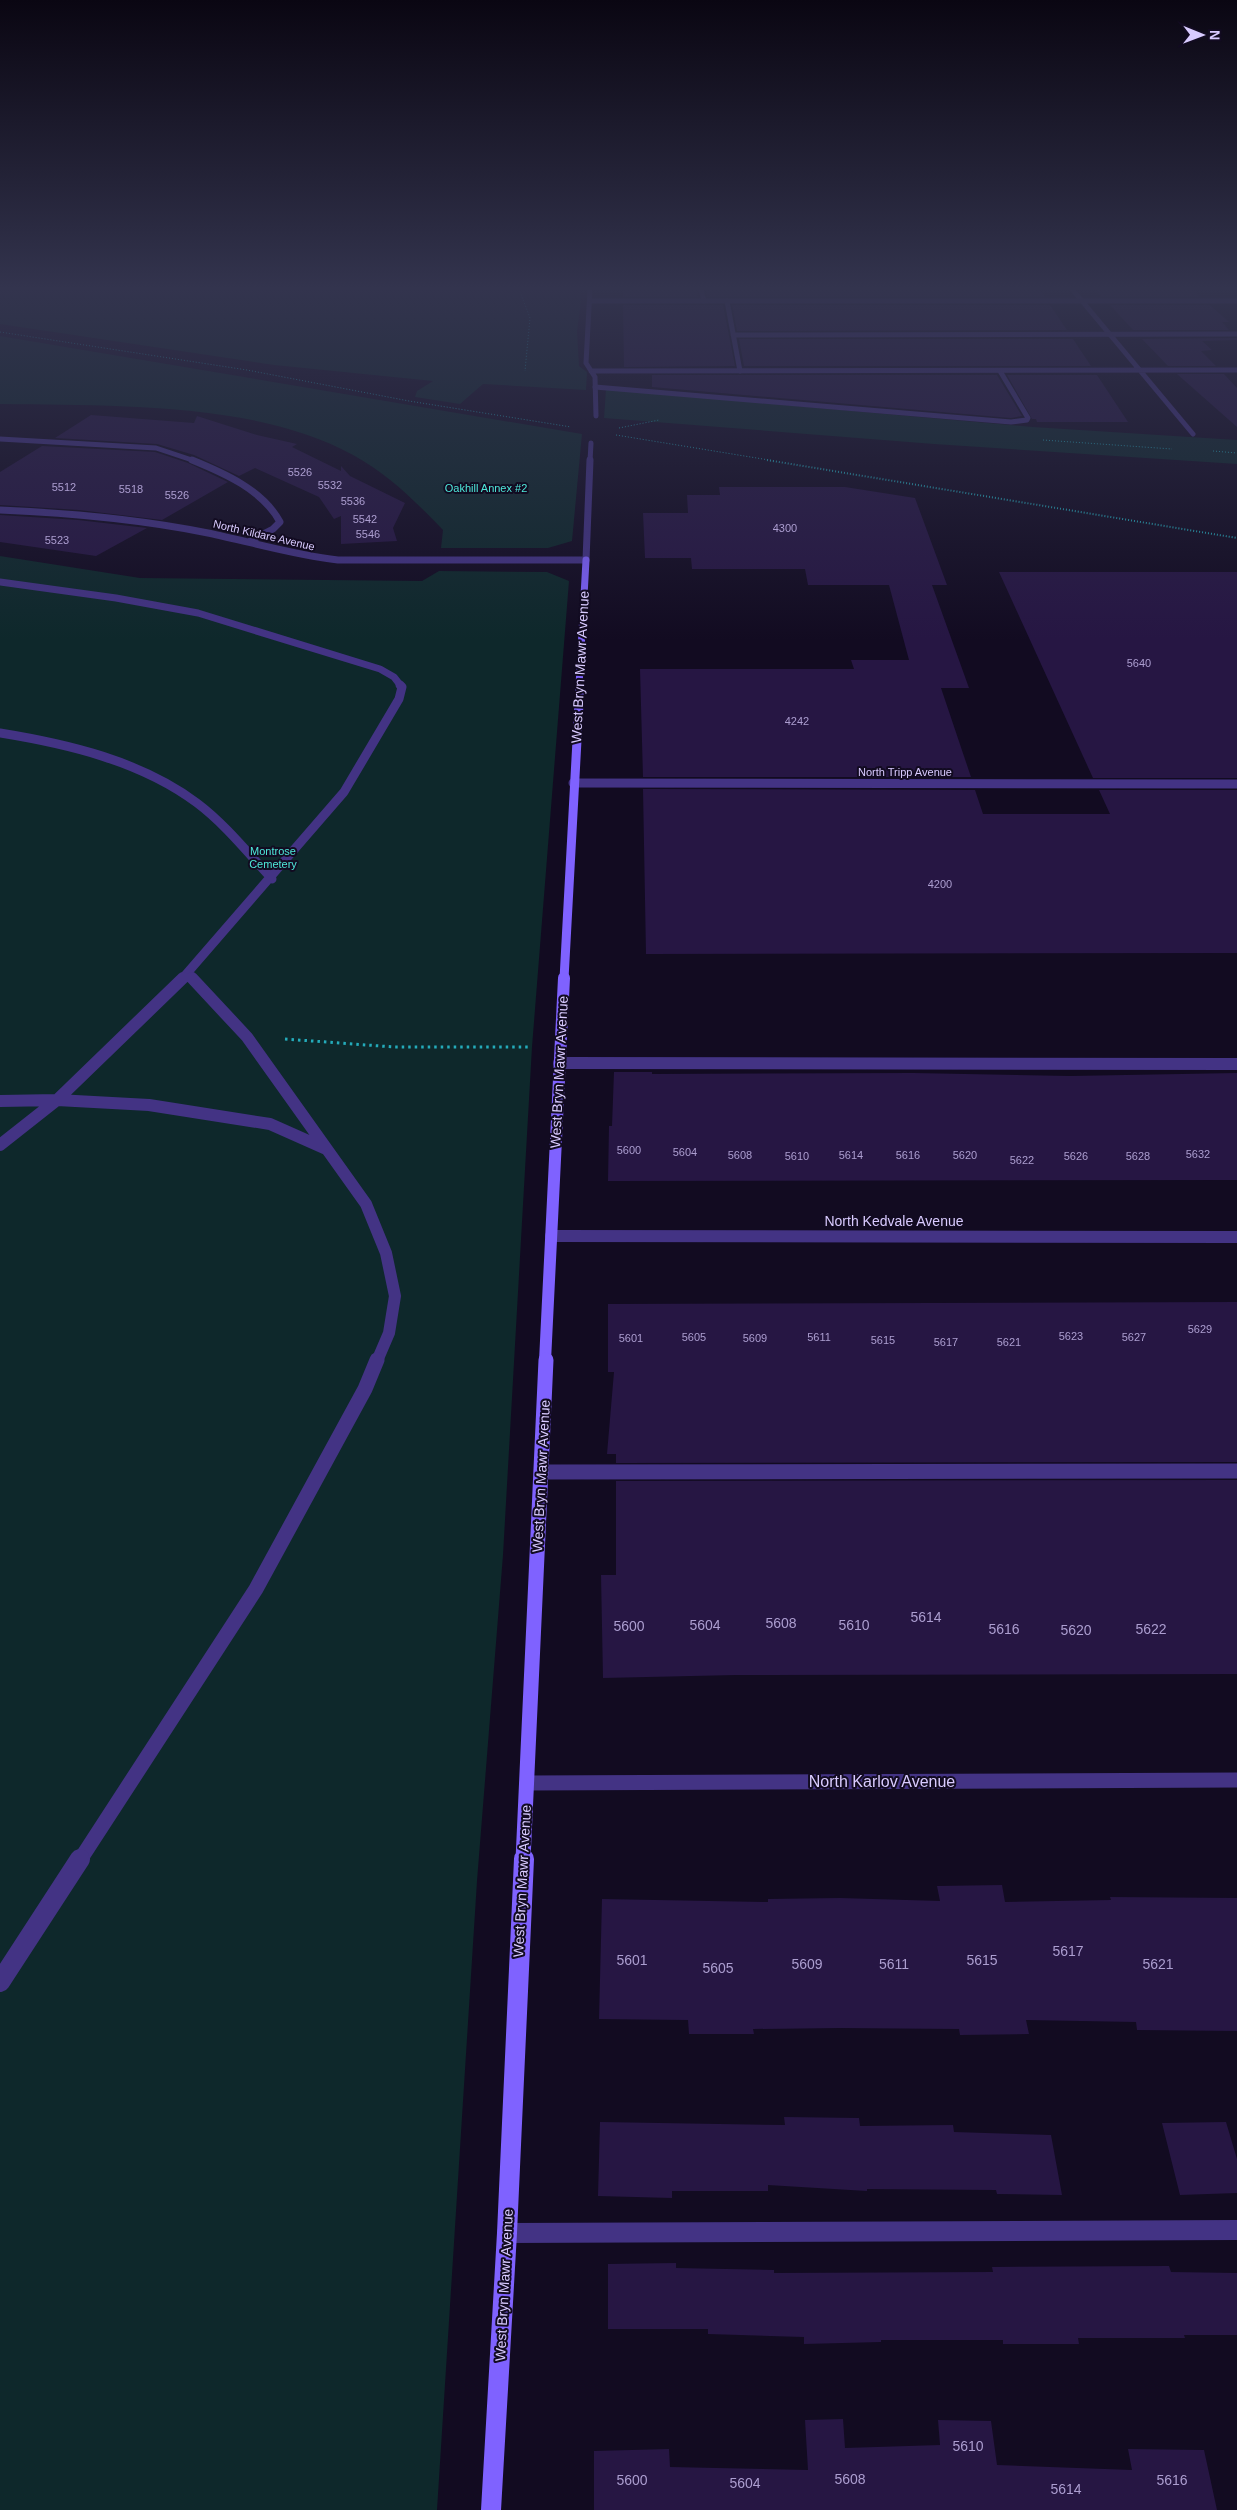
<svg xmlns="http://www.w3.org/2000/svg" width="1237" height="2510" viewBox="0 0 1237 2510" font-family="Helvetica,sans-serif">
<rect width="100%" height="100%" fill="#120b21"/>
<path fill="#0e282b" d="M0,289H579L581,301L577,331L579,366L587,372L586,390L483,384L460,404L415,397L417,391L433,381L274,365L0,324Z
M0,336L582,434L572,541L548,548H441L443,530C415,501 388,474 353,455C256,401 109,406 0,404Z
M606,389L1033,427L1237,440V464L934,444L604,418Z
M0,556L140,578L422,581L439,571L547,572L569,581L532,1047L503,1555L477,1881L437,2510H0Z"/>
<path fill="#261643" d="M697,289L698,297H623V290Z
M706,289H1039L1045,297H707Z
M1094,289H1191L1200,297H1102Z
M623,305H723L735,366L624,367Z
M732,305H1050L1067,330L737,331Z
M1110,305H1210L1229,322H1222L1229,330H1133Z
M1237,338V340L1202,341L1212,350L1201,351L1216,366H1168L1142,339Z
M739,339H1073L1091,366H744Z
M1177,374H1224L1237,388V427Z
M652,375H997L1022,416L1011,418L652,387Z
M1007,375H1097L1128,422H1037L1036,419H1032Z
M91,415L194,423L197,416L257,435L297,444L292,447L341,471V466L350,476L405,503L393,528L397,541L341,544V516L334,519L319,497L255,468L239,476L194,455L157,444L55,438Z
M42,446L155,452L188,463L228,482L162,520L79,510L0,505V472Z
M719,487H845L915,498L947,585H932L969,688H941L971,777H643L640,669H854L851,660H909L889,585H808L805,569H692L691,558H645L643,513H688L687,495H720Z
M0,515L78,520L147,528L96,556L0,542Z
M999,572H1237V778H1093Z
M643,789L975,790L983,814H1110L1099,790H1237V953L646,954Z
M614,1072H652V1074L913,1073L1070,1076L1237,1073V1180L608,1181L609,1126H612Z
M1237,1302V1462L616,1463V1454H607L614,1372H608V1304Z
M1237,1480V1674L736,1675L603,1678L601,1575H616V1481Z
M1002,1885L1005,1902L1111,1900L1110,1897L1237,1898V2031L1137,2030L1136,2022L1026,2020L1029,2034L960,2035L959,2029L840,2028L753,2029L754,2034H689L688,2020L599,2019L602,1899L768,1902V1899L840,1898L940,1901L937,1886Z
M784,2117L859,2118L860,2126L953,2125L954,2132L1051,2135L1062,2195L997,2194L996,2190L867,2189V2191L768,2185V2191H672V2198L598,2196L600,2122L785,2125Z
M1226,2122L1237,2159V2193L1180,2195L1162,2123Z
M676,2263V2268L774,2270V2273L993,2272L992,2267L1169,2266L1171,2272L1237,2273V2335H1184L1185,2338H1078L1079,2344H1003V2340H881V2342L804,2344V2337L708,2334V2329H608V2264Z
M843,2419L845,2448L940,2445L938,2420L991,2421L997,2465L1132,2470L1128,2449L1204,2450L1217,2510H594V2451L669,2449L670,2467L808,2470L805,2420Z"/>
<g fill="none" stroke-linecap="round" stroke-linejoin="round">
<path stroke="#24abba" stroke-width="1" stroke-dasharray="1 2" stroke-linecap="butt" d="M519,289L530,318L525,371
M0,332L247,370L409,401L571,427
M619,428L659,420
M616,435L775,461
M1043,440L1172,449
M1213,451L1237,453"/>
<path stroke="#24abba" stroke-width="2" stroke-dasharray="1 2" stroke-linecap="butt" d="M767,460L1237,538"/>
<path stroke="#24abba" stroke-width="3" stroke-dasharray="2.5 4" stroke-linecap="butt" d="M285,1039L394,1047H531"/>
<path stroke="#433384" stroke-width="5" d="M701,289L704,301
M727,301L740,371
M733,335L1237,334
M595,387L1011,422L1027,420L1028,418L1000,371"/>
<path stroke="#433384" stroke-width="7" d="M0,582L116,598L198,613L380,669L394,677L401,686"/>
<path stroke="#433384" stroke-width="9" d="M0,733C68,744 141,761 197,803C225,824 248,853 272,879
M188,973L193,979
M182,979L344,792L399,699L402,687L400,685"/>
<path stroke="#433384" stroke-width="12" d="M192,978L247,1037L366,1204L386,1253L395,1296L389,1333L377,1361
M559,1063L1237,1064
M0,1101L57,1100L149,1105L270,1124L324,1148
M0,1145L57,1100L183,978"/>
<path stroke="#433384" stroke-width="15" d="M542,1472L1237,1471
M80,1860L256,1589L365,1389L377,1360"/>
<path stroke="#433384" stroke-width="20" d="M0,1982L80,1859
M507,2233L1237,2230"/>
<path stroke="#433384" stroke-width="5" d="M590,289L586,363L595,377L596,416
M1072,289L1193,434
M590,301H1237
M591,371L1237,370
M0,439L156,448L195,461
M590,461L591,443"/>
<path stroke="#433384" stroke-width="7" d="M192,460C224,473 263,490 280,522L273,529L250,541
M0,510C70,513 139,519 208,533C251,542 294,555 338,560H586L590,460"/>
<path stroke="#433384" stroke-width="9" d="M573,783L1237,784"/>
<path stroke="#433384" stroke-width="12" d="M551,1236L1237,1237"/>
<path stroke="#433384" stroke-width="15" d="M527,1783L1237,1780"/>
<path stroke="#7f62ff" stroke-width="7" d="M579,686L586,560"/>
<path stroke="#7f62ff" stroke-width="9" d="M564,979L580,685"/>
<path stroke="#7f62ff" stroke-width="12" d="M545,1361L564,978"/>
<path stroke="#7f62ff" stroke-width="15" d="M523,1860L546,1360"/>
<path stroke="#7f62ff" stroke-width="20" d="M491,2510L507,2233L524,1859"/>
</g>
<linearGradient id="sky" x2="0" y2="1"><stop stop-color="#0a0612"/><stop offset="0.45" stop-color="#33344e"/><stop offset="1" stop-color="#33344e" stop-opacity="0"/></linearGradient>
<rect width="1237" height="640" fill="url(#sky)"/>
<g text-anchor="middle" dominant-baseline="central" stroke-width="4" stroke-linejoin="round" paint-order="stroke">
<g font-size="11" fill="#ac9ed0">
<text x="300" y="472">5526</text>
<text x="330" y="485">5532</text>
<text x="64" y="487">5512</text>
<text x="131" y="489">5518</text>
<text x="177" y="495">5526</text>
<text x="353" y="501">5536</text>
<text x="365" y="519">5542</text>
<text x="785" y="528">4300</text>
<text x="368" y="534">5546</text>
<text x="57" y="540">5523</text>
<text x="1139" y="663">5640</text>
<text x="797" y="721">4242</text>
<text x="940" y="884">4200</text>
<text x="629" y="1150">5600</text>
<text x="685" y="1152">5604</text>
<text x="1198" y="1154">5632</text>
<text x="740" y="1155">5608</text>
<text x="851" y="1155">5614</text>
<text x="908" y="1155">5616</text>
<text x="965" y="1155">5620</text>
<text x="797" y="1156">5610</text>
<text x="1076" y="1156">5626</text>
<text x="1138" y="1156">5628</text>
<text x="1022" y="1160">5622</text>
<text x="1200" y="1329">5629</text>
<text x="1071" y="1336">5623</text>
<text x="694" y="1337">5605</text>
<text x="819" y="1337">5611</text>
<text x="1134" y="1337">5627</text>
<text x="631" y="1338">5601</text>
<text x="755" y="1338">5609</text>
<text x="883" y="1340">5615</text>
<text x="946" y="1342">5617</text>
<text x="1009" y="1342">5621</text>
</g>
<g font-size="11" fill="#4ee8da" stroke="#120b21">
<text x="486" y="488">Oakhill Annex #2</text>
<text x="273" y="851">Montrose<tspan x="273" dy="13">Cemetery</tspan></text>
</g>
<g font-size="11" fill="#d9cbff" stroke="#120b21">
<text transform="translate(264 535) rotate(13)">North Kildare Avenue</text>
<text x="905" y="772">North Tripp Avenue</text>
</g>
<g font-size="14" fill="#d9cbff" stroke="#120b21">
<text transform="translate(580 667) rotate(-87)">West Bryn Mawr Avenue</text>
<text transform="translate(559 1072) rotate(-87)">West Bryn Mawr Avenue</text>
<text x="894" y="1221">North Kedvale Avenue</text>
<text transform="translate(541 1476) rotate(-87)">West Bryn Mawr Avenue</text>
<text transform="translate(522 1881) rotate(-87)">West Bryn Mawr Avenue</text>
<text transform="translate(504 2285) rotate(-87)">West Bryn Mawr Avenue</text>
</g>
<g font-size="14" fill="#ac9ed0">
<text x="926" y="1617">5614</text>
<text x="781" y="1623">5608</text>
<text x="705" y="1625">5604</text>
<text x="854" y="1625">5610</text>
<text x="629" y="1626">5600</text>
<text x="1004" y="1629">5616</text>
<text x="1151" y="1629">5622</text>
<text x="1076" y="1630">5620</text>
<text x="1068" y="1951">5617</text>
<text x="632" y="1960">5601</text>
<text x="982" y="1960">5615</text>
<text x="807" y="1964">5609</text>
<text x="894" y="1964">5611</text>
<text x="1158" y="1964">5621</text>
<text x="718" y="1968">5605</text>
<text x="968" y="2446">5610</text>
<text x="850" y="2479">5608</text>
<text x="632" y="2480">5600</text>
<text x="1172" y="2480">5616</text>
<text x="745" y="2483">5604</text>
<text x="1066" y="2489">5614</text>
</g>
<g font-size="16" fill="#d9cbff" stroke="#120b21">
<text x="882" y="1781">North Karlov Avenue</text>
</g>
</g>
<g transform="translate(1202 35) rotate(91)" stroke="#120b21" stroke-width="4" paint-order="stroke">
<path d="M0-4L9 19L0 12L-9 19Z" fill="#d9cbff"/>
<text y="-8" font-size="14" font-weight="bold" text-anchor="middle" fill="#d9cbff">N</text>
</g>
</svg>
